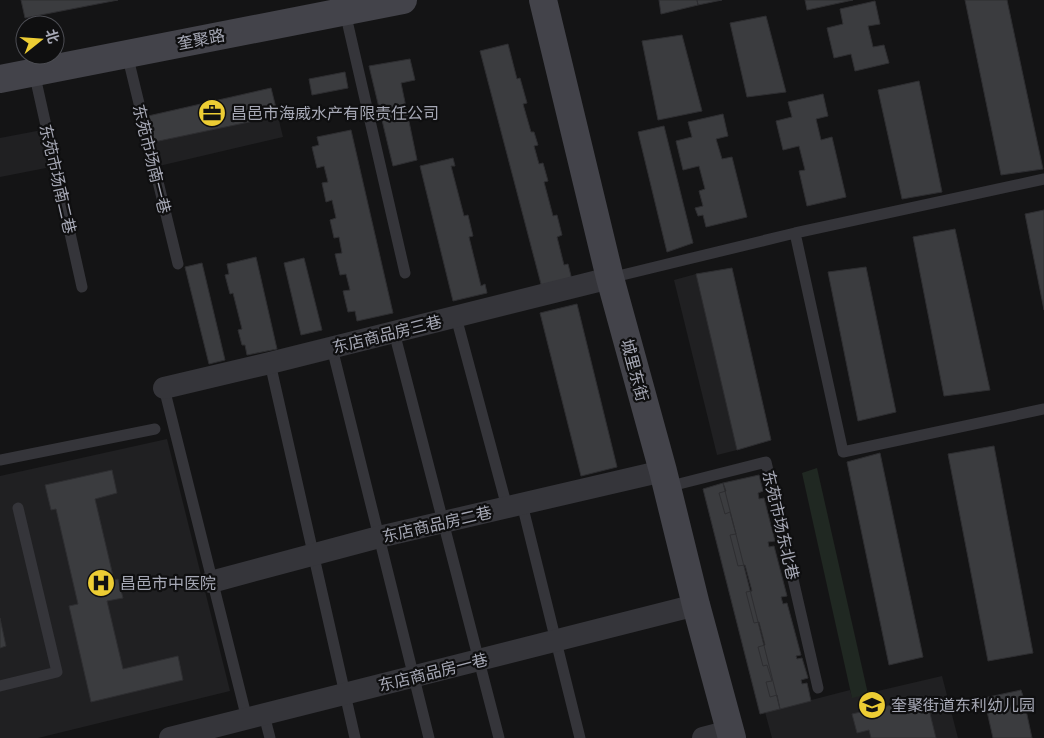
<svg xmlns="http://www.w3.org/2000/svg" width="1044" height="738" viewBox="0 0 1044 738" font-family="Ubuntu,'Noto Sans SC',sans-serif">
<rect width="100%" height="100%" fill="#141415"/>
<path fill="#202022" d="M271,88L283,137L159,166L148,116Z
M42,130L51,167L0,177V138Z
M696,274L737,450L717,455L674,280Z
M167,439L230,691L38,738H0V476Z
M942,676L958,738H772L765,712L850,690L852,697Z"/>
<path fill="#202822" d="M817,468L868,694L852,698L802,473Z"/>
<path fill="#3b3c3f" stroke="#2e2e31" d="M21,0H118L25,18Z
M659,0H697L698,5L661,14Z
M697,0H722L698,5Z
M805,0H853L807,10Z
M965,0H1007L1043,169L1001,175Z
M875,1L880,24L868,26L873,47L884,45L889,63L855,71L851,54L834,58L827,28L843,24L840,9Z
M766,16L786,92L747,97L730,23Z
M682,35L702,111L658,120L642,41Z
M508,44L517,79L520,78L527,103L523,104L531,132H534L538,145L534,146L539,164L543,163L548,181L544,182L553,216L557,215L562,235L557,237L564,265L568,264L572,280L542,288L480,51Z
M410,59L415,80L401,83L417,160L393,166L369,66Z
M345,72L348,88L312,95L309,79Z
M919,81L942,192L902,199L878,90Z
M271,88L278,116L154,142L148,116Z
M823,94L828,116L816,119L821,140L832,137L846,197L807,206L799,171L805,170L799,146L783,150L776,121L792,117L788,102Z
M723,114L728,136L716,139L722,159L732,157L747,217L706,227L703,215L698,216L695,208L703,206L699,191L705,189L699,166L683,170L676,141L692,137L688,122Z
M664,126L693,243L667,252L638,132Z
M351,130L393,313L357,321L355,311L348,312L343,291L350,290L346,274L340,275L335,254L342,253L339,237L334,238L330,220L336,218L332,200L326,202L322,183L328,182L324,166L317,168L312,147L319,145L317,137Z
M453,158L455,166H451L464,216L468,215L473,236L469,237L481,286L485,284L487,293L453,301L420,166Z
M1044,210V310L1025,214Z
M955,229L990,390L944,396L913,237Z
M256,257L277,349L247,355L245,345H242L238,330L242,329L233,293L230,294L225,275L229,274L227,264Z
M304,258L322,330L301,335L284,263Z
M202,263L225,360L209,364L185,267Z
M866,267L896,412L858,421L828,272Z
M732,268L771,440L737,450L696,274Z
M577,304L617,467L581,476L540,313Z
M994,446L1033,653L988,661L948,454Z
M880,453L923,657L889,665L847,462Z
M112,470L117,493L95,499L114,580L118,579L123,598L107,601L123,669L178,656L183,680L91,702L69,606L78,604L56,509L51,510L45,485Z
M759,475L763,491L758,493L759,499L764,498L775,541L768,542L769,547L774,546L787,596L781,597L783,604L787,603L801,655L796,656L797,659L802,658L808,678L801,680L802,684L807,683L811,701L780,709L777,695L770,697L766,682L772,681L767,665L763,666L758,647L765,645L759,622L754,623L746,592L752,591L745,565L738,566L730,535L736,534L730,512L725,514L719,493L726,491L723,483Z
M723,483L780,709L760,714L703,489Z
M0,618L6,646L0,648Z
M1021,690L1024,699L1019,700L1022,711L1026,710L1032,738H993L984,698Z
M926,697L936,738H871L869,730L857,733L852,714Z"/>
<g fill="none" stroke-linecap="round" stroke-linejoin="round">
<path stroke="#35353a" stroke-width="11" d="M345,12L405,273
M127,54L178,264
M34,72L82,287
M795,233L843,452L1044,409
M610,278L795,233L1044,179
M456,317L507,507
M394,332L499,738
M332,348L429,738
M270,363L355,738
M164,388L247,719
M0,460L155,429
M667,487L766,462L818,688
M522,504L580,738
M0,686L57,672L18,508
M264,715L270,738"/>
<path stroke="#35353a" stroke-width="22" d="M164,388L270,363L610,278
M211,582L379,537L663,471
M170,738L696,605
M703,738L730,731"/>
<path stroke="#43434a" stroke-width="28" d="M543,0L610,278L663,471L696,605L732,738
M0,79L403,0"/>
</g>
<defs>
<g id="office-disc" transform="scale(1.4375)"><circle r="9.5" fill="#edcd34" stroke="#0f0f10"/><path d="M-6-3h4V-5.5h4V-3h4V5H-6ZM-1-4.5V-3h2v-1.5ZM-6 0V1H6V0Z" fill="#111"/></g>
<g id="hospital-disc" transform="scale(1.4375)"><circle r="9.5" fill="#edcd34" stroke="#0f0f10"/><path d="M-5-5h3v3.5h4V-5h3V5h-3V1.5h-4V5h-3Z" fill="#111"/></g>
<g id="school-disc" transform="scale(1.4375)"><circle r="9.5" fill="#edcd34" stroke="#0f0f10"/><path d="M0-5L7-2L0 1L-7-2ZM-4 1L0 2.5L4 1V4Q0 6-4 4Z" fill="#111"/></g>
</defs>
<g fill-rule="evenodd">
<use href="#office-disc" x="212" y="113"/>
<use href="#hospital-disc" x="101" y="583"/>
<use href="#school-disc" x="872" y="705"/>
</g>
<g text-anchor="middle" dominant-baseline="central" stroke-width="4.5" stroke-linejoin="round" paint-order="stroke">
<g font-size="16" fill="#a6a8b5" stroke="#0f0f10">
<text transform="translate(201 39) rotate(-11)">奎聚路</text>
<text transform="translate(152 159) rotate(76)">东苑市场南一巷</text>
<text transform="translate(58 179) rotate(77)">东苑市场南二巷</text>
<text transform="translate(387 334) rotate(-14)">东店商品房三巷</text>
<text transform="translate(635 370) rotate(75)">城里东街</text>
<text transform="translate(437 524) rotate(-13)">东店商品房二巷</text>
<text transform="translate(781 525) rotate(77)">东苑市场东北巷</text>
<text transform="translate(433 672) rotate(-14)">东店商品房一巷</text>
</g>
<g font-size="16" fill="#a6a8b5" stroke="#0f0f10" text-anchor="start">
<text x="231" y="113">昌邑市海威水产有限责任公司</text>
<text x="120" y="583">昌邑市中医院</text>
<text x="891" y="705">奎聚街道东利幼儿园</text>
</g>
</g>
<g transform="translate(40 40) rotate(73)"><circle r="24" fill="#0f0f10" stroke="#4b4c52"/>
<path d="M0-4L9 19L0 12L-9 19Z" fill="#edcd34"/>
<text y="-8" font-size="14" font-weight="bold" text-anchor="middle" fill="#a6a8b5">北</text>
</g>
</svg>
